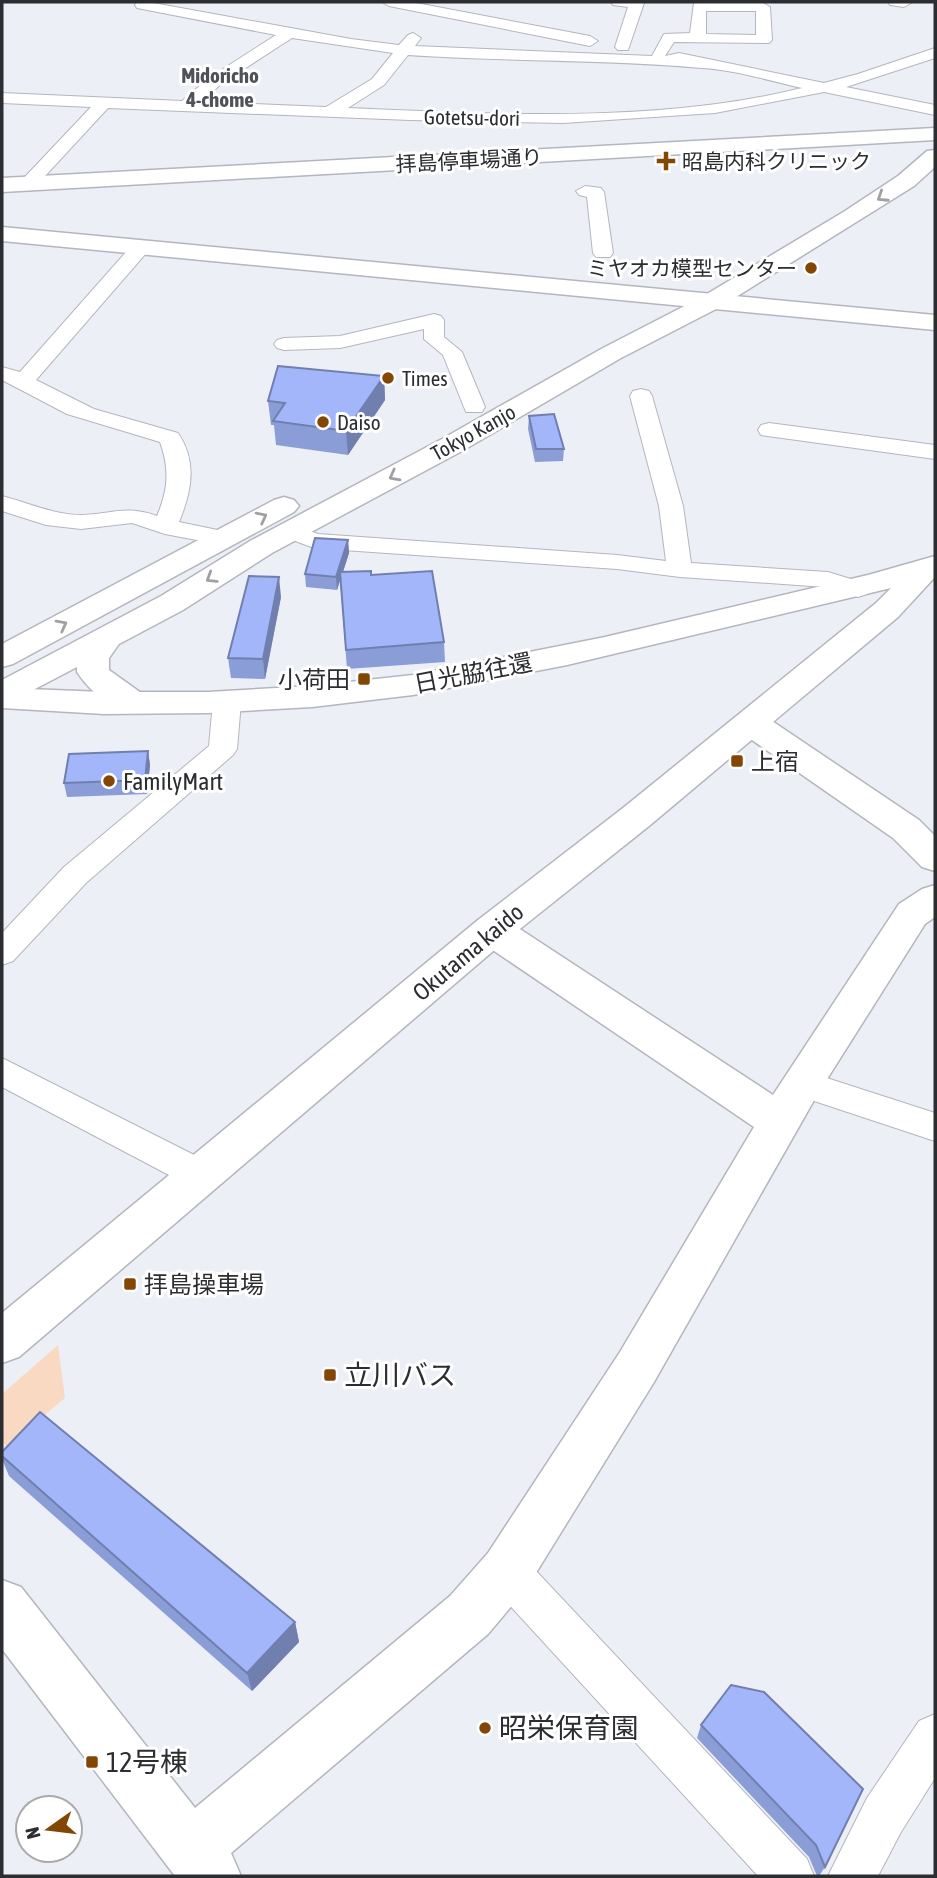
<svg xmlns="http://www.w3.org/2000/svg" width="937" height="1878" viewBox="0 0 937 1878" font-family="'Asap Condensed','Noto Sans JP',sans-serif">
<rect width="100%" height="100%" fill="#edeff7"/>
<path fill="#f9d9c2" d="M58,1345L65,1398L7,1446L2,1442V1394Z"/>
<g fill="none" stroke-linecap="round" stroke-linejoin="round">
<g stroke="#b3b6bd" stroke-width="2">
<path id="minor" d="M137,2H148L351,39L399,45L408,35L413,33L421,38L415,46L652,56L664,34L690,33L694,3H763L770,7L772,40L769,43L674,42L665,56L679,53L824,83L858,74L935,48V58L846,87L935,105V115L824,92L715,113L563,123L410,120L108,108L34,188H22L19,184L22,180L91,107L2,103V93L182,101L209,78L276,35L142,9L137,8L135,5ZM706,11H756V35L706,34ZM292,38L393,53L372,79L326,107L201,102L221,84ZM408,55C506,62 605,59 702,68C736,70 770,81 802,88C656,124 498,114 348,108L384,85Z
M382,2H411L590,36L598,41L590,46L389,6Z
M611,2L644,3L628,50H618L615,47L628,7L613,5Z
M888,2H911V3L904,7L890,5Z
M585,186L601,188L604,192L613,253L610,257H596L593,253L587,197L579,195L576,191Z
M141,241L148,243L151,247L148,251L36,380L94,409L178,433C198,462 191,493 179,522L232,533L235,538L232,543L223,545L165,534L132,523L81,529L46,525L2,511V496C29,503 54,515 82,515C113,514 126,505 157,516C168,490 170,470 160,442L67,414L2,380V367L20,372L134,243Z
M434,314L441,316L444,320V337L462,352L485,407L482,412H466L443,355L424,339V329L340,348L284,350L277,348L274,344L277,340L284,338L340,336Z
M641,389L649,391L652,396L683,506L691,563L828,572L867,584L871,589L867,594L858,597L826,587L680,577L617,569L314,548L282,536L279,531L282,526L291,524L318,534L617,555L666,561L659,506L630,396L633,391Z
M769,423L935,445V459L761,435L758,430L761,425Z
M227,693L237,696L241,702L237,749L233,755L86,883L13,961L2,965V933L64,867L209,746L213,702L217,696Z
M2,1058L212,1164L217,1174L212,1184L199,1189L186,1184L2,1087Z
M802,1070L935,1113V1141L790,1093L785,1083L790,1073Z
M507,1550L522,1556L807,1859L814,1876H758L492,1586L486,1571L492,1556Z
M935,1714V1778L901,1832L878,1876H828L867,1798L919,1721Z"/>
</g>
<g stroke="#b3b6bd" stroke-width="3">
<path id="tertiary" d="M935,128V140L2,192V178Z
M2,227L935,315V330L2,241Z
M751,712L763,715L919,820L935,836V871L922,867L893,838L739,731L734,723L739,715Z
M935,885V917L925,924L817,1095L654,1382L526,1589L488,1634L231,1853L241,1876H175L2,1649V1580L21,1587L195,1808L450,1596L488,1553L620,1352L754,1127L478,940L473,930L478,920L492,916L506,920L773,1095L899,904L922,889Z"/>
</g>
<g stroke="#b3b6bd" stroke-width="3">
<path id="primary" d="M935,556V577L898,617L649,826L506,940L19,1357L2,1363V1313L478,920L623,808L876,603L891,588L567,665L413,695L312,707L208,713L104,714L2,708V688L104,692H208L312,686L413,675L605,637L868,575Z"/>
</g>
<g stroke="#b3b6bd" stroke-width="3">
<path id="trunk" d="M935,150V167L914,186L720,307L621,358L462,451L272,553L183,610L119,644L109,658V670L144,695L149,702L144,709C117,716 91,693 77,672V667L14,700L2,703V680L161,596L250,541L442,439L603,348L702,297L845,211L898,176L927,151Z
M284,497L294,500L299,506L294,512L13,664L2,667V644L274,500Z"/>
</g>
<use href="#minor" fill="#fff" fill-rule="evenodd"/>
<use href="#tertiary" fill="#fff" fill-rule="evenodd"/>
<use href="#primary" fill="#fff" fill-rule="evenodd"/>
<use href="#trunk" fill="#fff" fill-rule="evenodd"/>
</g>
<path fill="#8b9dd6" d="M384,376L385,400L348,455L276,445L274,425H271L268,401Z
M529,416L564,449L563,461L535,462L528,429Z
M348,540L349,553L343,572L371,575L444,642L445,662L347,669L340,580L337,590L306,587L305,574Z
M281,597L265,679L231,678L228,658Z
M148,751L150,765L147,794L67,797L64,783Z
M2,1456L295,1622L299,1642L252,1691L9,1476L2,1459Z
M764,1692L825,1867L819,1876H817L809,1857L697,1738L701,1725Z"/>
<path fill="#717fae" d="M384,376L385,400L348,455L346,431Z
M348,540L349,553L337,590L336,577Z
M279,577L281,597L265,679L263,659Z
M148,751L150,765L147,794L145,780Z
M295,1622L299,1642L252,1691L247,1673Z"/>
<path fill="#a2b6f9" stroke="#717fae" stroke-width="2" d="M278,366L384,376L346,431L273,421L285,403L268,401Z
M554,414L564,449H536L529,416Z
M315,538L348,540L336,577L305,574Z
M371,571V575L432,571L444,642L346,650L340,572Z
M249,576L279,577L263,659L228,658Z
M148,751L145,780L64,783L69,754Z
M40,1412L295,1622L247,1673L2,1456V1452Z
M731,1685L764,1692L863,1789L825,1867L816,1845L701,1725Z"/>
<defs><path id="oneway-chevron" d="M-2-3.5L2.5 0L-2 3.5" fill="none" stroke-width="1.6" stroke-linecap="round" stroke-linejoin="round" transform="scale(1.75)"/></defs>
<g stroke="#a0a0a2">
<use href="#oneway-chevron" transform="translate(882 197) rotate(147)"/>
<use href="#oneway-chevron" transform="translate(394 476) rotate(152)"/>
<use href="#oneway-chevron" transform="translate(262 517) rotate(-27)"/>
<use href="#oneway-chevron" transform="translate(211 578) rotate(148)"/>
<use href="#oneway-chevron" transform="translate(62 625) rotate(-28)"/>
</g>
<g fill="#834603" stroke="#fff" stroke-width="2.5">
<path d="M662.5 150.5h7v7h7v7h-7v7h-7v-7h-7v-7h7z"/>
<circle cx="811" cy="268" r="7"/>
<circle cx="388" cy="378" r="7"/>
<circle cx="323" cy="422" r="7"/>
<rect x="357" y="672" width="14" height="14" rx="3.5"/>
<rect x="730" y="754" width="14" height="14" rx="3.5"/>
<circle cx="109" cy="781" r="7"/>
<rect x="123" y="1277" width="14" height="14" rx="3.5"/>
<rect x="323" y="1368" width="14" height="14" rx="3.5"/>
<circle cx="485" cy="1728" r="7"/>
<rect x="85" y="1755" width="14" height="14" rx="3.5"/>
</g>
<g text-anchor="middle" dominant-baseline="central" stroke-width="6" stroke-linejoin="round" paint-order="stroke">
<g font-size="21" font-weight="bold" fill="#505259" stroke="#fff">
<text x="220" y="75">Midoricho<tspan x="220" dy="24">4-chome</tspan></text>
</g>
<g font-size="21" fill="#2c2d30" stroke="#fff">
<text transform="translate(472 117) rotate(1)">Gotetsu-dori</text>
<text transform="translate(469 160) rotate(-3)">拝島停車場通り</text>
<text transform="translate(473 432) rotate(-29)">Tokyo Kanjo</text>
</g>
<g font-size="21" fill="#2c2d30" stroke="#fff" text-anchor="start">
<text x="682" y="161">昭島内科クリニック</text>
<text x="797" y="268" text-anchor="end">ミヤオカ模型センター</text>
<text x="402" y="378">Times</text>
<text x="337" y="422">Daiso</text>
</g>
<g font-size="24" fill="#2c2d30" stroke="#fff">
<text transform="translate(473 673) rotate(-11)">日光脇往還</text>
<text transform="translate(468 952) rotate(-40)">Okutama kaido</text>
</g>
<g font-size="24" fill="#2c2d30" stroke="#fff" text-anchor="start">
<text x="350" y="679" text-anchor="end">小荷田</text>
<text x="751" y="761">上宿</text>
<text x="123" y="781">FamilyMart</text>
<text x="144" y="1284">拝島操車場</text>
</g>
<g font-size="28" fill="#2c2d30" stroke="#fff" text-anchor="start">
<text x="344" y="1375">立川バス</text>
<text x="499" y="1728">昭栄保育園</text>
<text x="106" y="1762">12号棟</text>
</g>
</g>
<rect width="937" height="1878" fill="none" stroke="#2c2d30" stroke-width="7"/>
<g transform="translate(49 1829) rotate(256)"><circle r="33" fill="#ffffff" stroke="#ababac" stroke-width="2"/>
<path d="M0-5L12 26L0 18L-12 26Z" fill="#834603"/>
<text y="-10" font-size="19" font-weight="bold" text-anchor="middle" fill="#2c2d30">N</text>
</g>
</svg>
